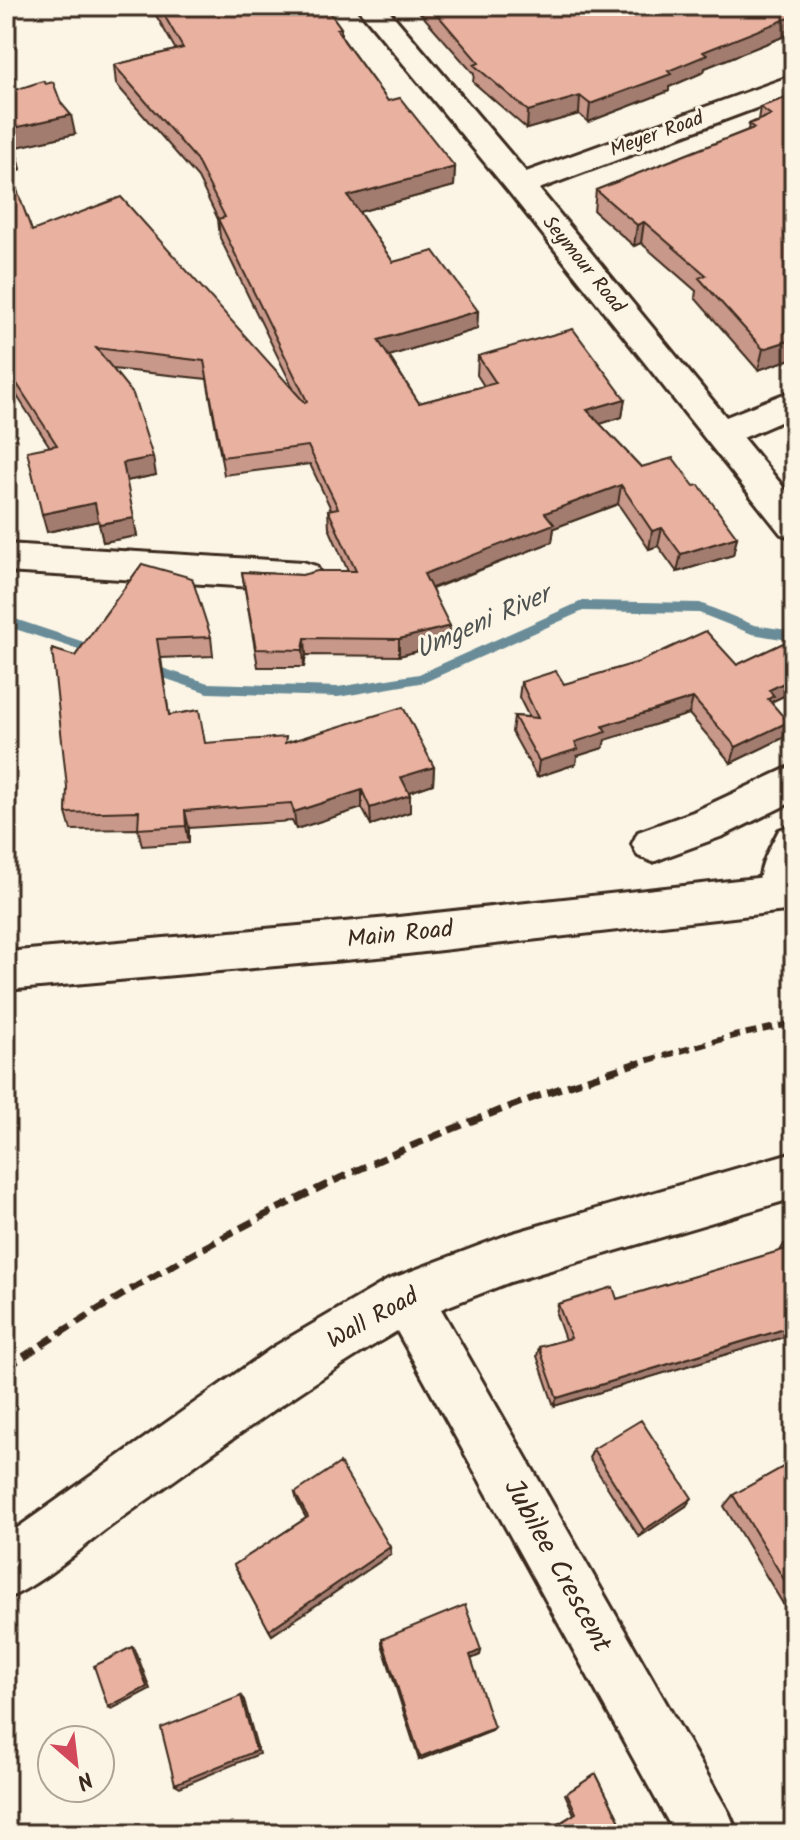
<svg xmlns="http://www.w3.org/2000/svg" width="800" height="1840" viewBox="0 0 800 1840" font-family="Kalam,sans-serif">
<rect width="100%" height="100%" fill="#fcf5e5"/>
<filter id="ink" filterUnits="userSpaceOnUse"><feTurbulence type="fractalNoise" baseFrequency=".0125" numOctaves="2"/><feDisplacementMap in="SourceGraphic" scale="16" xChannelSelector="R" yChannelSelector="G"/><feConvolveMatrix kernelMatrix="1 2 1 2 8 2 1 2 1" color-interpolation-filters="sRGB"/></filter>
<g filter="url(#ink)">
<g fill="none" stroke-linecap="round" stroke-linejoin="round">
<path fill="#698c98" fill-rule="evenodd" d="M582,601L700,603L754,625L794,631V641L752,634L699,613L583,611L425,682L338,697L208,693L143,671L141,668L147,663L208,683L338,687L419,674Z
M6,616L105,649L107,652L101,657L6,626Z"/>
<g stroke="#3b2a1e" stroke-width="6">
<path id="minor" d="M356,6H385L526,172L794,75V94L539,189L726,417L794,390V416L743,438L794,500V538L781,534L509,192Z
M6,544L303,562L316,566L322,576L316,586L303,590L6,572Z
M794,765V801L723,836L668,856L653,862L638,856L632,844L638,832L693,812Z
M794,824V906L780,911L765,906C751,878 766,855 779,830Z
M794,1152V1198L510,1282L441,1309L729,1813L738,1834H675L397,1331C301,1388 211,1454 120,1519C83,1545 48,1581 6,1599V1536L275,1346L388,1280L510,1234Z"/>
</g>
<g stroke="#3b2a1e" stroke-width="6">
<path id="major" d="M794,874V910L389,956L6,990V952L389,918Z"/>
</g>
<use href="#minor" fill="#fcf5e5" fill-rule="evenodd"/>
<use href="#major" fill="#fcf5e5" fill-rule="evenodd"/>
<path stroke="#3b2a1e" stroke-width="6" stroke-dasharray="11 6" stroke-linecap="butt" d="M631,1065L734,1036L794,1023"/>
<path stroke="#3b2a1e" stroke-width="7" stroke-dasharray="14 7" stroke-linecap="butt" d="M6,1368C211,1233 403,1136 637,1063"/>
</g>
<path fill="#c8988a" stroke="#3b2a1e" stroke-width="2" d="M152,6H325L341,28V36L388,101L455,167L454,186L359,212L393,262L478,311L477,329L389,356L419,403L484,386L477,375L478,356L625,399L622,417L600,424L641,467L694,486L737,537L733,555L677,572L658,546L649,549L618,504L554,528L552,542L432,589L449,643L399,656L306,655L304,667H258L242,572L302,575L348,571L329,528L328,510L331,509L310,464L224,475L207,379L112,369L156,475L126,481L137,536L103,542L99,521L47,532L50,447L6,379V93L75,134L15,147L21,170L10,172L32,231L295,392L220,238L218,219L198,178L116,84L114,65L176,50L153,10Z
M414,6H794V22L792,23L790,34L705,68L704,72L669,87V91L588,122L579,114L527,129L473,82L474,74Z
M794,94V358L758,370L695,298L696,291L641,243L634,246L594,211L596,190L748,130L749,124L758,120L760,107Z
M142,564L211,637L213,656L161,658L169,715L205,743H287L434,767L433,784L409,792L410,812L371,825L362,808L296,829L292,821L189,828V843L142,846L138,829L71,830L66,813L75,656Z
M794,638V691L773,701L772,704L783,738L731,763L689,714L605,740L603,748L577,756L576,764L537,777L512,732L514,716L529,717L519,697L521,682L564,684L737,665Z
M794,1241V1334L554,1406L537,1356L539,1347L565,1340L556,1314L558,1304L617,1299L780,1251L784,1244Z
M593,1449L686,1506L639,1537L589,1458Z
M794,1461V1615L791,1617L724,1506L733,1495Z
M295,1493L391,1554L272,1635L234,1565L306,1518L297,1501Z
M382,1639L481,1650L480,1655L471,1659L492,1731L419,1760L382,1644Z
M596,1774L626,1834H550L548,1830L574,1814L565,1794Z"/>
<path fill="#a37c70" stroke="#3b2a1e" stroke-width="2" d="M794,6V22L792,23L790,34L705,68L704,72L669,87V91L588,122L590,104L668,71L784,9Z
M580,96L579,114L527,129L528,111Z
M71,115L75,134L13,148L9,129Z
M17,151L21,170L8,172L6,165V153Z
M455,167L454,186L348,215V196Z
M644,222L641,243L634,246L637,225Z
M794,294V313L787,297Z
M478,311L477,329L379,359L378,340Z
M794,339V358L758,370L763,349Z
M625,399L622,417L584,429L587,410Z
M153,457L156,475L126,481L123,463Z
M621,485L618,504L554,528L552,542L424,591V574L545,513Z
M95,503L99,521L47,532L42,514Z
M134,518L137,536L103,542L99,524Z
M662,528L658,546L649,549L652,531Z
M737,537L733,555L677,572L681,554Z
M450,626L449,643L399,656V639Z
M305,638L306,655L304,667L303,650Z
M794,678V691L773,701L769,712V690Z
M693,698L689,714L605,740L603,748L577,756L576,764L537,777L539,761L603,726Z
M788,722L783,738L731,763L736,747Z
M434,767L433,784L401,795V777Z
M362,790V808L296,829L294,812Z
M410,795V812L371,825L370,808Z
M185,811L189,828V843L186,826Z
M794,1326V1334L554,1406L557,1398Z
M692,1498L686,1506L639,1537L644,1530Z
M390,1547L391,1554L272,1635L269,1630Z
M132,1647L135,1649L150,1689L112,1709L108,1707Z
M481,1650L480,1655L468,1660L470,1655Z
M241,1696L244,1700L259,1754L180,1787L175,1784Z
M494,1728L492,1731L419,1760L420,1757Z"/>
<path fill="#e9b1a0" stroke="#3b2a1e" stroke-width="2" d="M159,6H325L341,28L337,29L344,41L388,101L400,98L455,167L348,196L393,262L434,251L478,311L378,340L419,403L496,383L478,356L573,329L625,399L587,410L641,467L673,458L694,486L699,485L737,537L681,554L662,528L652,531L621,485L545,513L554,524L424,574L450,626L399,639L305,638L303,650L256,649L242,572L302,575L317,571H356L328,510L338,508L308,446L222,457L204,361L96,348L133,394L153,457L123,463L134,518L99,524L95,503L42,514L27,451L57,445L6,367V160L32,231L121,197L305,403L307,401L218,219L225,217L196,159L114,65L183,48Z
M430,6H793L784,9L794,16L703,52L707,55L668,71L671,74L590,104L580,96L528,111L474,65L479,63Z
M43,81L46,84L53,82L61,103L71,115L9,129L17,151L6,153V93Z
M794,95V294L787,297L794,305V339L763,349L699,278L706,275L644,222L637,225L596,190L754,128L749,124L771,115L760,107Z
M142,564L192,578L211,637L157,639L169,715L199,710L205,743L286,737L285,743L403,707L434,767L401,777L410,795L370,808L362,790L294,812L291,803L185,811L186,826L138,829L139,811L66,813L67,787L52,649L75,656Z
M706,631L737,665L794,638V678L769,690L774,696L768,699L788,722L736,747L693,698L603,726L606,732L575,742L578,749L539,761L514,716L538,718L521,682L556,671L564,684L639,662Z
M794,1241V1326L557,1398L539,1347L571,1338L558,1304L613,1287L617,1299L786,1249L784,1244Z
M641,1420L692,1498L644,1530L593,1449Z
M794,1461V1596L733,1495Z
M340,1463L390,1547L269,1630L234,1565L308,1517L295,1493Z
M465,1605L481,1650L470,1655L494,1728L420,1757L382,1639Z
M132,1647L147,1687L108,1707L94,1666Z
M241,1696L256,1751L175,1784L161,1728Z
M596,1774L626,1834H552L550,1830L576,1813L567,1793Z"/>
</g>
<g text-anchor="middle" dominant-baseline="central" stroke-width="6" stroke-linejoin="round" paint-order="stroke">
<g font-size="20" fill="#3b2a1e" stroke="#fcf5e5">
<text transform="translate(657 135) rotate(-20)">Meyer Road</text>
<text transform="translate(583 265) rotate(51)">Seymour Road</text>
</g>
<g font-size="24" fill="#3b2a1e" stroke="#fcf5e5">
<text transform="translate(400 935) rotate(-6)">Main Road</text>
<text transform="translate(373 1319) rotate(-29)">Wall Road</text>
</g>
<g font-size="26" font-style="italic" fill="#4e5351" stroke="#fcf5e5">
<text transform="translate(483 623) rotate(-24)">Umgeni River</text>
</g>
<g font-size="28" fill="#3b2a1e" stroke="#fcf5e5">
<text transform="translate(557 1566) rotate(61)">Jubilee Crescent</text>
</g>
</g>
<rect width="800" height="1840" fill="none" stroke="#fcf5e5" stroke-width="32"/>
<rect x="16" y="16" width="768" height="1808" fill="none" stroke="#3b2a1e" stroke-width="3" filter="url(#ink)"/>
<g transform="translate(76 1764) rotate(152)"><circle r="38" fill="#fcf5e5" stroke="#afa495" stroke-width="2"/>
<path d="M0-6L14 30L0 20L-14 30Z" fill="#d1495b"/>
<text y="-12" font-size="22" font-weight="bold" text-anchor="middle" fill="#3b2a1e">N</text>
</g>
</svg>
